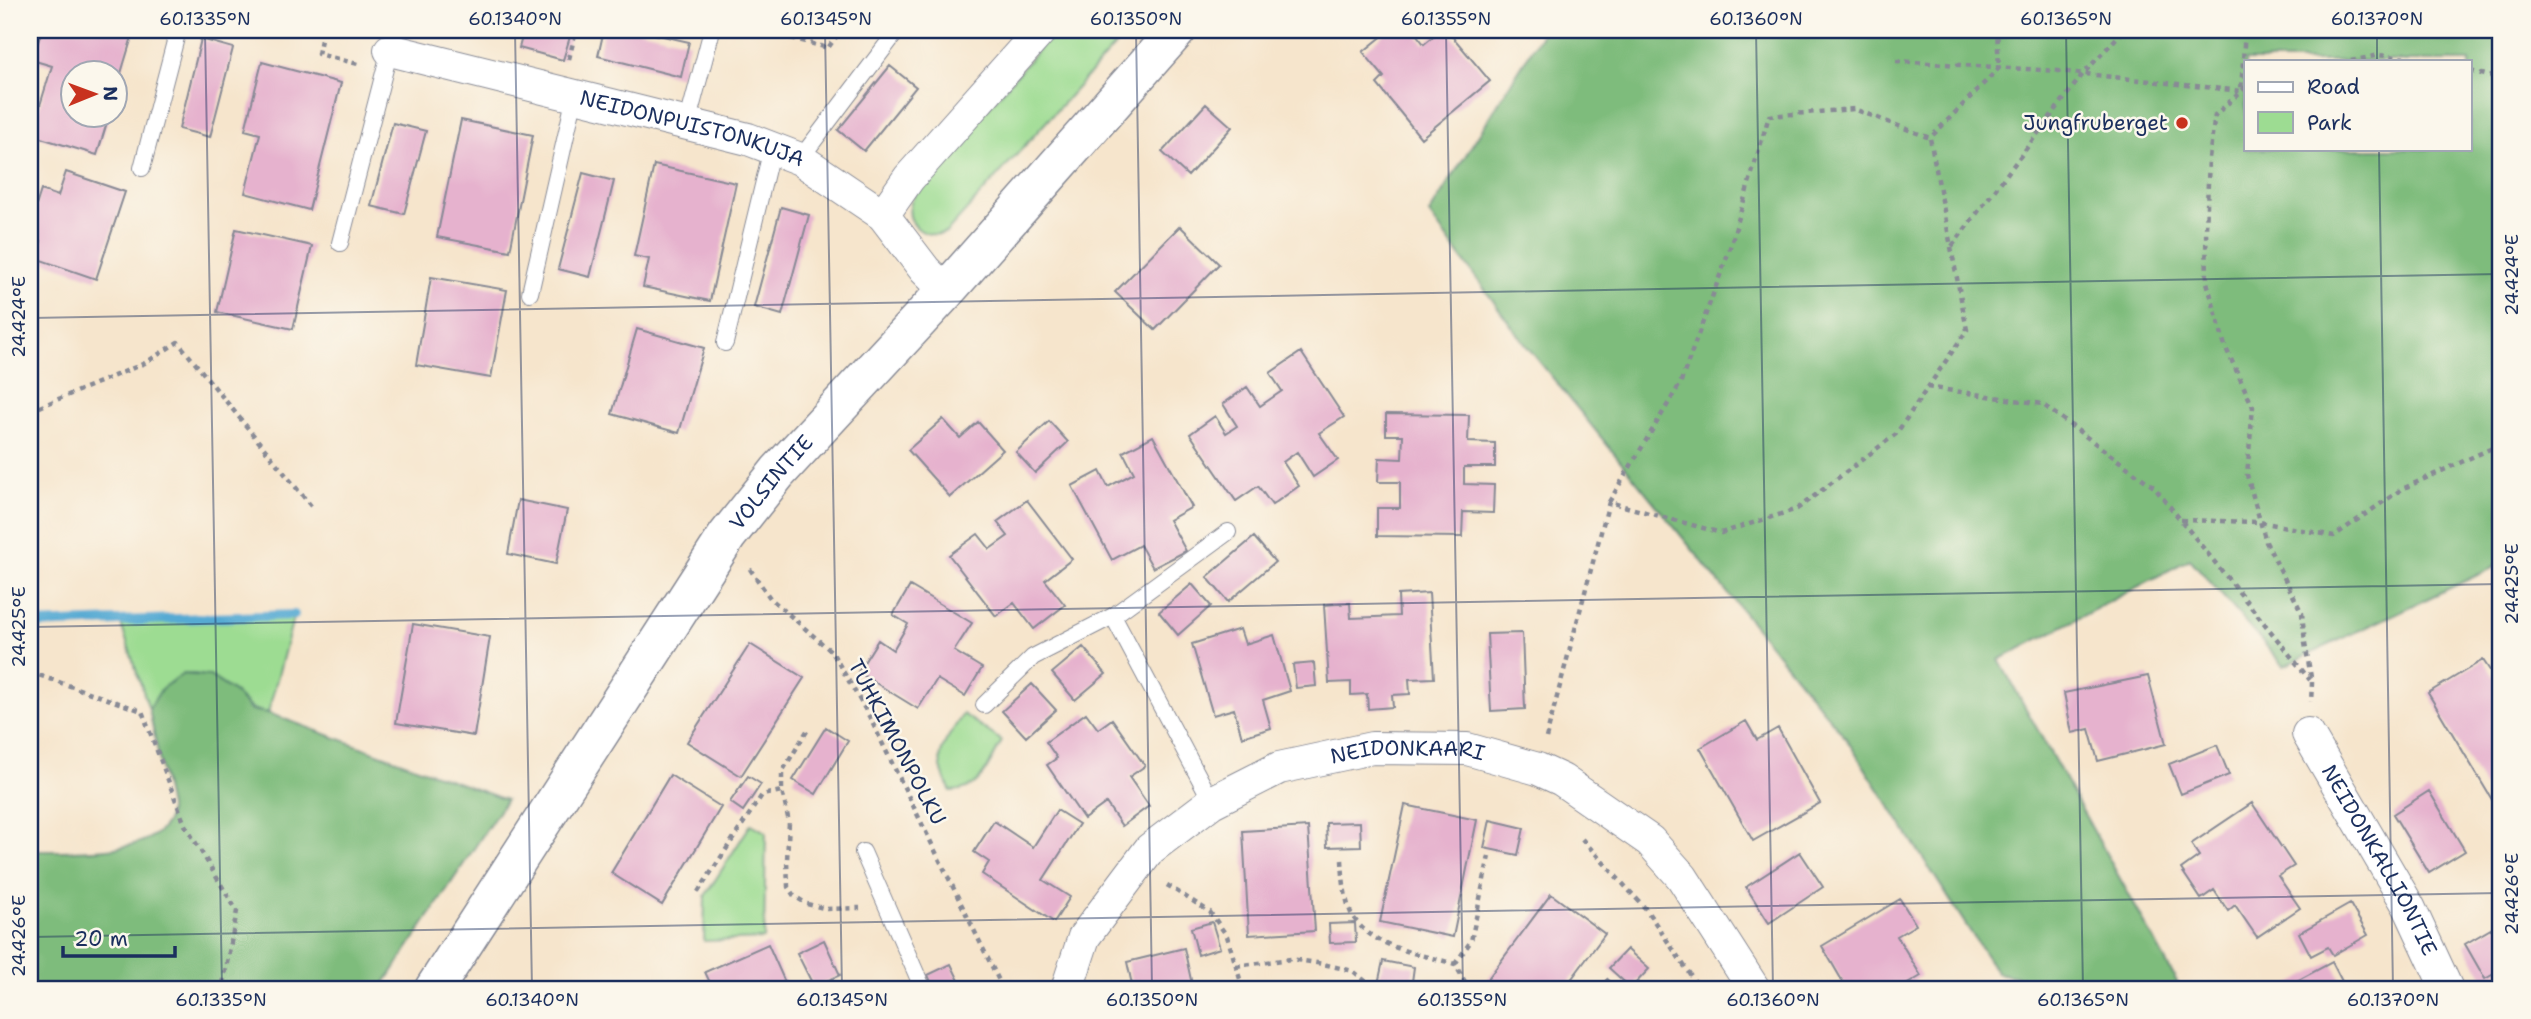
<svg xmlns="http://www.w3.org/2000/svg" width="2531" height="1019" viewBox="0 0 2531 1019" font-family="'Shantell Sans',sans-serif">
<rect width="100%" height="100%" fill="#fbf7ec"/>
<filter id="ink" filterUnits="userSpaceOnUse"><feTurbulence type="fractalNoise" baseFrequency=".0143" numOctaves="2"/><feDisplacementMap in="SourceGraphic" scale="14" xChannelSelector="R" yChannelSelector="G"/><feConvolveMatrix kernelMatrix="1 2 1 2 8 2 1 2 1" color-interpolation-filters="sRGB"/></filter>
<filter id="wash" filterUnits="userSpaceOnUse"><feTurbulence type="fractalNoise" baseFrequency=".00686" numOctaves="4" result="noise"/><feDisplacementMap in="SourceGraphic" scale="28" xChannelSelector="R" yChannelSelector="G"/><feGaussianBlur stdDeviation="1.57" result="paint"/><feColorMatrix in="noise" values="0 0 0 0 0 0 0 0 0 0 0 0 0 0 0 0 0 1.4 0 .05"/><feComposite in="paint" operator="in"/></filter>
<g filter="url(#wash)">
<rect width="100%" height="100%" fill="#f6e5cc"/>
<path fill="#9ddc92" stroke="#5c8678" stroke-width="2" d="M1055,30H1129L947,232C927,241 903,225 911,202C913,197 917,192 920,187Z
M294,615L268,713C242,708 250,704 232,691C194,663 172,670 149,709L120,621Z
M963,714L1002,741C988,765 982,791 951,791C930,755 943,746 963,714Z
M751,824L766,832L764,939L704,941L705,896Z"/>
<path fill="#7ebc7c" stroke="#4c766d" stroke-width="2" fill-rule="evenodd" d="M1544,30H2501V564L2284,666L2190,559L1999,660L2181,989H2089L1997,973L1845,737L1525,344L1429,214ZM2246,61H2470V149H2246Z
M183,674L210,676L235,693L250,710L268,713L506,800L381,989H30V851C64,850 147,857 166,823C169,819 169,812 169,807L149,709L162,688Z"/>
<g fill="none" stroke-linecap="round" stroke-linejoin="round">
<path stroke="#57aad3" stroke-width="10" d="M30,624L294,615"/>
</g>
<g id="blocks">
<path fill="#e6b2ce" d="M42,30H134L116,90V74H74V116H109L97,155L31,135L52,66L32,60Z
M515,30H572L563,60L519,48L523,33Z
M604,30H637L689,42L681,77L598,56Z
M1390,30H1413L1424,44L1441,30H1447L1490,81L1421,138L1377,84L1384,77L1363,52Z
M201,39L233,48L210,137L179,129Z
M262,62L341,83L309,210L245,193L260,134L245,130Z
M890,66L916,87L864,151L838,130Z
M1206,104L1232,127L1188,176L1162,152Z
M461,120L533,135L510,251L437,237Z
M393,123L426,131L404,214L371,206Z
M654,165L736,183L710,301L643,287L649,259L634,256Z
M66,172L125,192L96,279L35,258L41,241L30,237V225L41,190L58,196Z
M583,173L614,181L590,277L558,269Z
M781,207L809,215L782,315L754,307Z
M1180,226L1219,264L1155,330L1115,292Z
M236,229L312,246L293,329L217,312Z
M431,277L507,290L491,378L416,365Z
M637,329L704,348L679,433L612,414Z
M1301,352L1344,417L1319,433L1338,460L1313,477L1297,452L1283,462L1299,486L1272,505L1258,486L1236,501L1190,434L1215,416L1226,433L1237,426L1223,404L1247,387L1260,406L1282,391L1270,373Z
M1386,414L1469,415L1468,442L1495,443V467H1464V484L1494,485L1493,513L1463,512L1462,537L1377,536V508H1400V482H1378L1379,458L1402,459L1403,435H1386Z
M943,419L960,438L978,422L1003,450L950,497L908,450Z
M1049,421L1068,442L1035,473L1016,452Z
M1153,436L1192,507L1169,520L1186,551L1153,568L1140,545L1112,560L1072,486L1100,471L1108,487L1134,473L1123,452Z
M518,500L567,510L556,564L508,554Z
M1027,500L1072,559L1045,580L1065,605L1034,629L1014,603L996,616L949,555L978,534L990,549L1008,536L997,522Z
M1254,537L1275,562L1228,602L1207,577Z
M1192,584L1211,606L1178,635L1159,612Z
M910,586L972,623L954,651L982,668L965,696L937,679L918,709L858,672L878,640L893,650L908,624L893,615Z
M1429,593L1434,678L1409,679L1410,694L1392,695L1393,707L1368,709L1367,694L1351,695V682L1329,683L1324,605L1350,603L1351,618L1399,616L1398,595Z
M413,624L490,637L474,736L396,723Z
M1240,629L1245,644L1274,635L1290,691L1263,700L1271,728L1242,737L1234,709L1213,715L1192,644Z
M1522,633L1525,709L1491,711L1487,634Z
M750,644L804,678L741,776L687,742Z
M1083,647L1106,674L1075,700L1052,673Z
M2483,660L2501,687V798L2494,803L2428,693Z
M1314,663L1316,686L1296,688L1293,665Z
M2148,676L2166,744L2098,761L2089,729L2072,733L2064,693Z
M1032,684L1056,710L1026,737L1002,711Z
M1086,713L1098,729L1112,719L1145,766L1129,777L1149,806L1122,826L1106,803L1084,819L1047,765L1057,758L1046,742Z
M1746,721L1757,740L1778,728L1820,803L1753,841L1700,748Z
M826,727L848,741L816,794L793,780Z
M2217,745L2229,775L2181,794L2169,764Z
M670,775L721,807L662,905L611,873Z
M748,776L761,784L743,811L730,802Z
M2429,791L2465,851L2429,873L2393,814Z
M2252,803L2294,866L2278,876L2300,908L2257,937L2235,905L2228,911L2214,890L2201,899L2181,869L2199,856L2191,844Z
M1405,805L1477,820L1453,937L1380,922Z
M1057,810L1079,824L1043,880L1070,897L1054,922L982,874L989,862L974,852L994,821L1033,847Z
M1490,820L1524,828L1518,855L1484,848Z
M1360,822L1361,846L1327,847L1326,823Z
M1308,827L1315,931L1249,935L1243,831Z
M1800,852L1823,887L1769,923L1746,887Z
M1551,894L1605,934L1564,989H1483L1481,988Z
M1900,899L1916,925L1897,936L1921,976L1899,989H1847L1822,946Z
M2350,904L2368,935L2333,955L2328,947L2311,956L2299,933Z
M1212,922L1220,948L1198,955L1191,928Z
M1355,923L1356,942L1330,943L1329,924Z
M2501,923V970L2485,979L2465,944Z
M824,940L840,975L814,987L797,953Z
M768,944L788,989H713L705,972Z
M1184,948L1193,989H1133L1127,962Z
M1627,949L1649,969L1631,988L1609,968Z
M1383,961L1414,967L1411,989L1378,984Z
M2332,962L2346,989H2289L2287,986Z
M951,964L963,989H934L928,975Z"/>
</g>
</g>
<g filter="url(#ink)">
<use href="#blocks" fill-opacity="0" stroke="#888a95" stroke-width="2"/>
<g fill="none" stroke-linecap="round" stroke-linejoin="round">
<g stroke="#888a95" stroke-width="18">
<path id="lane" d="M687,124L712,30
M800,159L897,31
M142,168L178,30
M340,243L395,30
M530,293L575,96
M725,343L772,148
M1113,616L1212,802
M984,705L1033,657L1113,616L1228,532
M863,852L923,989"/>
</g>
<g stroke="#888a95" stroke-width="34">
<g id="street">
<path id="s1" d="M390,50L748,139L800,159L883,215L925,270L946,291"/>
<path d="M883,215L909,178L1041,30"/>
<path id="s2" d="M2308,734L2409,907L2447,989"/>
<path id="s3" d="M1067,989L1084,937L1150,849L1212,802L1279,768L1372,748L1467,749L1538,769L1562,780L1650,841L1682,877L1754,989"/>
</g>
</g>
<g stroke="#888a95" stroke-width="41">
<g id="secondary">
<path id="s4" d="M434,989L727,536L778,472L946,291L1177,30"/>
</g>
</g>
<path stroke="#888a95" stroke-width="4.5" stroke-dasharray="5 5" stroke-linecap="butt" d="M323,30L318,54L358,64
M762,30L828,48L841,30
M569,59L576,30
M1896,61L2058,71L2241,91L2245,30
M2351,61L2379,55L2431,61
M2470,71L2501,79
M2246,87L2215,115L2209,158L2206,230L2207,282L2225,346L2253,407L2247,475L2266,542L2302,613L2305,643L2312,683L2311,702
M1952,246L2083,74L2124,30
M1927,387L2042,404L2154,487L2310,680
M30,411L145,363L178,342L311,506
M1609,502L1680,384L1729,251L1769,116L1854,109L1930,138
M2181,520L2260,522L2334,536L2402,489L2501,444
M750,569L770,598L832,652L869,716L1003,989
M30,672L142,711L185,825L237,911L222,989
M807,731L782,772V791L789,822L787,860L788,887L794,896L807,904L827,909L860,908
M1546,738L1609,502L1721,533L1797,509L1896,434L1967,330L1930,138L1999,68L1997,30
M1582,839L1645,908L1700,989
M1342,860C1343,877 1344,897 1351,913C1369,948 1421,954 1455,964L1469,989
M1167,885L1210,912L1227,936L1243,989
M698,892L762,795L782,791
M1455,964L1471,941L1489,856
M1236,966L1291,959L1323,964L1353,971L1375,989
M1599,989L1609,979"/>
<use href="#lane" stroke="#fff" stroke-width="16"/>
<use href="#street" stroke="#fff" stroke-width="32"/>
<use href="#secondary" stroke="#fff" stroke-width="38"/>
</g>
</g>
<path fill="none" stroke="#1b2f5e" stroke-width="2" stroke-opacity="0.45" d="M205,30L222,989M515,30L532,989M825,30L842,989M1136,30L1152,989M1446,30L1463,989M1756,30L1773,989M2066,30L2083,989M2377,30V61M2379,149L2393,989M30,318L2501,274M30,627L2501,584M30,937L2501,893"/>
<circle fill="#c8321e" stroke="#fbf7ec" stroke-width="2.5" cx="2182" cy="123" r="7"/>
<g text-anchor="middle" dominant-baseline="central" stroke-width="5" stroke-linejoin="round" paint-order="stroke">
<g font-size="21" fill="#1b2f5e" stroke="#fbf7ec" text-anchor="end">
<text x="2168" y="123">Jungfruberget</text>
</g>
<g font-size="21" fill="#1b2f5e" stroke="#fbf7ec">
<text stroke="none"><textPath href="#s1" startOffset="312">NEIDONPUISTONKUJA</textPath></text>
<text stroke="none"><textPath href="#s4" startOffset="609">VOLSINTIE</textPath></text>
<text transform="translate(897 742) rotate(62)">TUHKIMONPOLKU</text>
<text stroke="none"><textPath href="#s3" startOffset="448">NEIDONKAARI</textPath></text>
<text stroke="none"><textPath href="#s2" startOffset="145">NEIDONKALLIONTIE</textPath></text>
</g>
</g>
<rect width="2531" height="1019" fill="none" stroke="#fbf7ec" stroke-width="77"/>
<rect x="2244" y="60" width="228" height="91" fill="#fbf7ec" stroke="#a1a7b3" stroke-width="2"/>
<rect x="2258" y="82" width="35" height="10" fill="#ffffff" stroke="#a1a7b3" stroke-width="2"/>
<text x="2307" y="94" font-size="21" fill="#1b2f5e">Road</text>
<rect x="2258" y="112" width="35" height="21" fill="#9ddc92" stroke="#a1a7b3" stroke-width="2"/>
<text x="2307" y="130" font-size="21" fill="#1b2f5e">Park</text>
<g transform="translate(94 94) rotate(89)"><circle r="33" fill="#fbf7ec" stroke="#a1a7b3" stroke-width="2"/>
<path d="M0-5L12 26L0 18L-12 26Z" fill="#c8321e"/>
<text y="-10" font-size="19" font-weight="bold" text-anchor="middle" fill="#1b2f5e">N</text>
</g>
<path d="M63 946v10h112v-10" fill="none" stroke="#1b2f5e" stroke-width="3.5"/>
<text x="74" y="946" font-size="21" fill="#1b2f5e" stroke="#fbf7ec" stroke-width="5" paint-order="stroke">20 m</text>
<rect x="38" y="38" width="2454" height="943" fill="none" stroke="#1b2f5e" stroke-width="2.5"/>
<g font-size="18" text-anchor="middle" fill="#1b2f5e">
<text x="205" y="25">60.1335°N</text>
<text x="515" y="25">60.1340°N</text>
<text x="826" y="25">60.1345°N</text>
<text x="1136" y="25">60.1350°N</text>
<text x="1446" y="25">60.1355°N</text>
<text x="1756" y="25">60.1360°N</text>
<text x="2066" y="25">60.1365°N</text>
<text x="2377" y="25">60.1370°N</text>
<text transform="translate(2512 275) rotate(-90)" y="6">24.424°E</text>
<text transform="translate(19 317) rotate(-90)" y="6">24.424°E</text>
<text transform="translate(2512 584) rotate(-90)" y="6">24.425°E</text>
<text transform="translate(19 627) rotate(-90)" y="6">24.425°E</text>
<text transform="translate(2512 894) rotate(-90)" y="6">24.426°E</text>
<text transform="translate(19 936) rotate(-90)" y="6">24.426°E</text>
<text x="221" y="1006">60.1335°N</text>
<text x="532" y="1006">60.1340°N</text>
<text x="842" y="1006">60.1345°N</text>
<text x="1152" y="1006">60.1350°N</text>
<text x="1462" y="1006">60.1355°N</text>
<text x="1773" y="1006">60.1360°N</text>
<text x="2083" y="1006">60.1365°N</text>
<text x="2393" y="1006">60.1370°N</text>
</g>
</svg>
